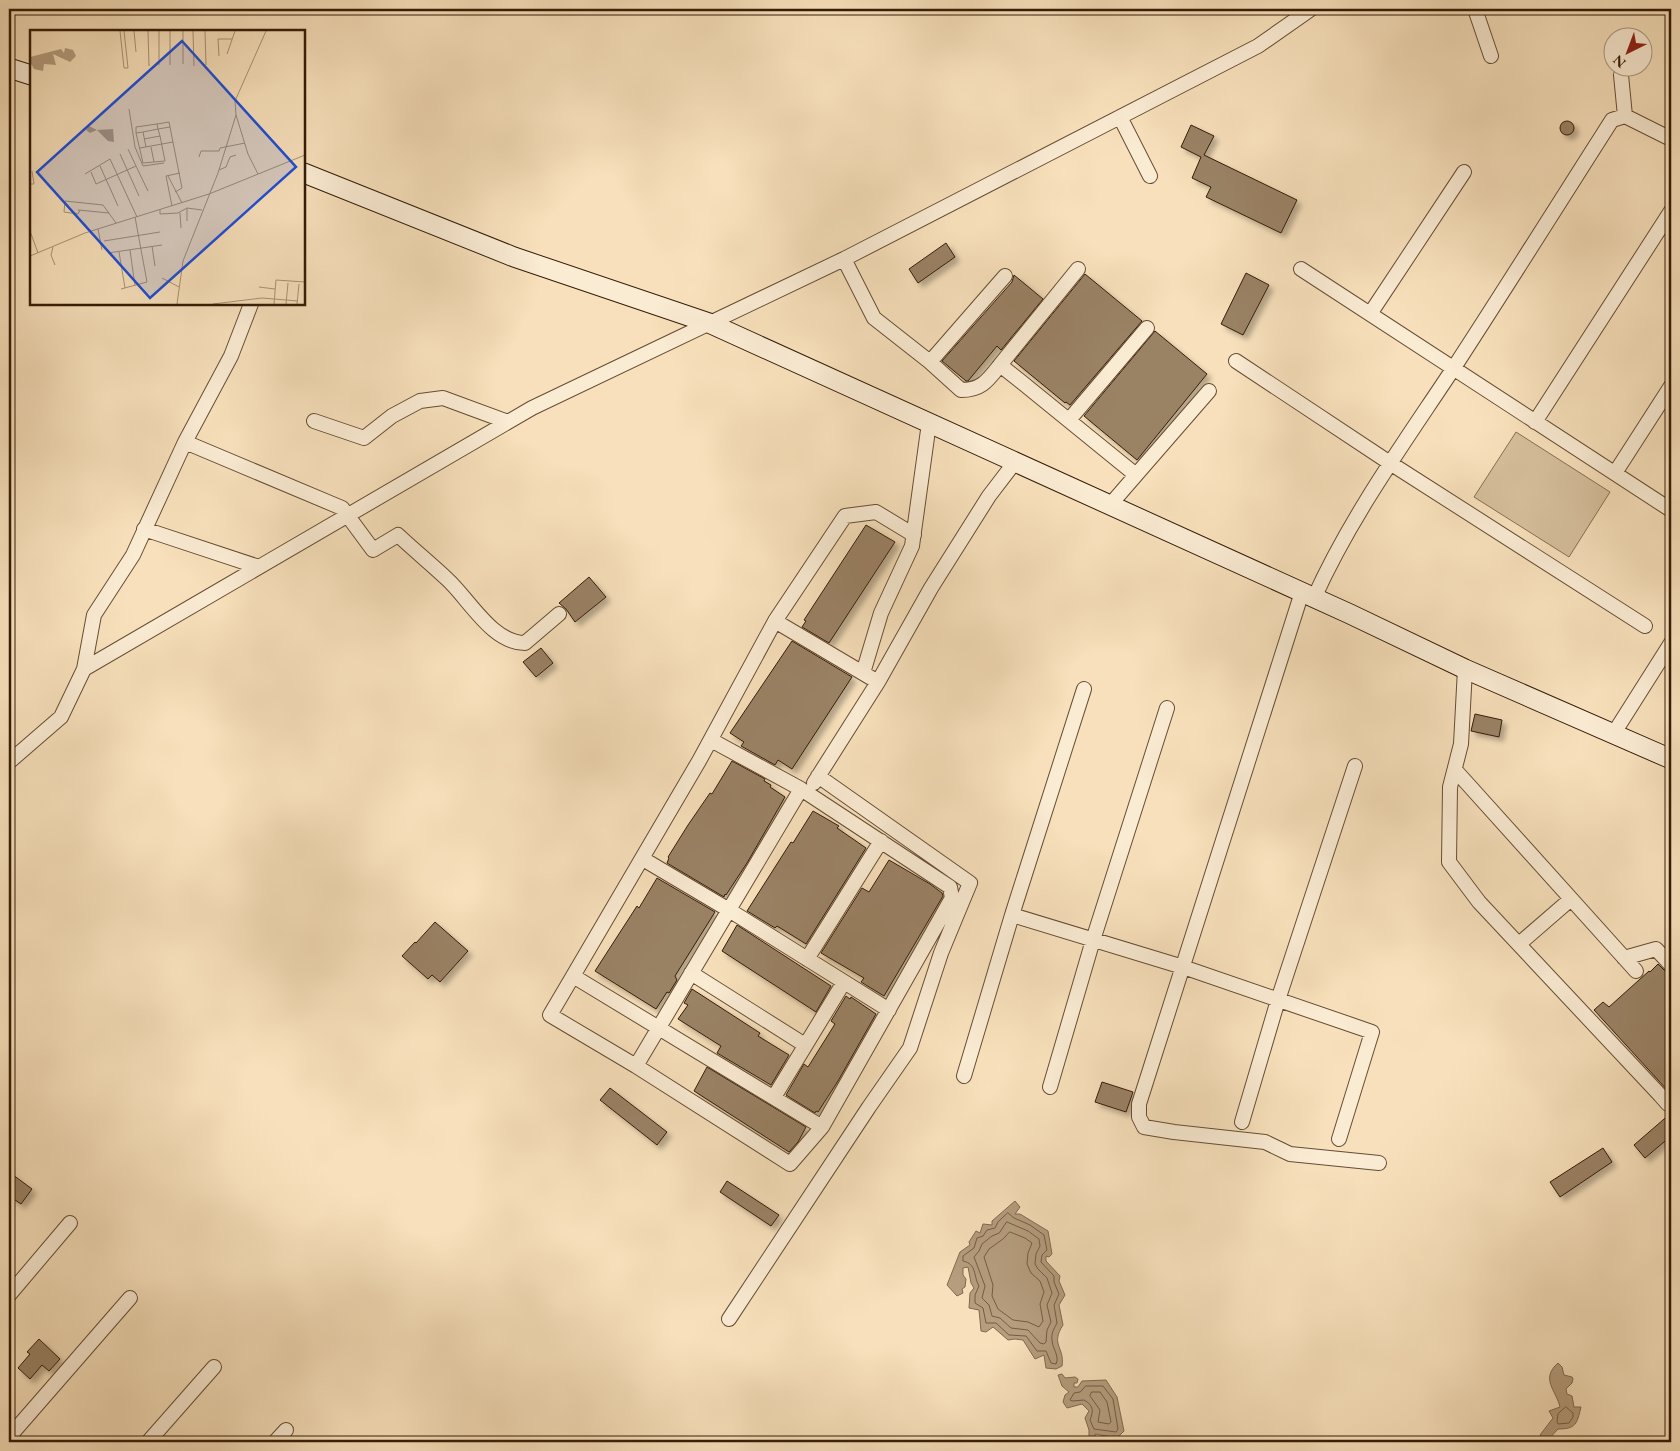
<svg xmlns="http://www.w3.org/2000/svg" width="1680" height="1451" viewBox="0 0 1680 1451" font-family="'EB Garamond',serif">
<defs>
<filter id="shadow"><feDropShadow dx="4.5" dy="4.5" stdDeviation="2.5" flood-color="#0004"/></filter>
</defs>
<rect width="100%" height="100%" fill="#f7e0bb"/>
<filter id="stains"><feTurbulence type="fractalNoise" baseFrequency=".004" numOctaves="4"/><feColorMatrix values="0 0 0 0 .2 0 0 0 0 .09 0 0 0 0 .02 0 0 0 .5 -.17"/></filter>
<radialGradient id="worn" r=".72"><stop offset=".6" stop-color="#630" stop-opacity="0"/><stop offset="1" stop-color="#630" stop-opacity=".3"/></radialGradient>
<path fill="#d6bf9c" stroke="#866e52" d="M1516,432L1610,492L1569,557L1474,497Z"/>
<path fill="#b59d7e" stroke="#82694e" d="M1015,1201L1020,1207L1015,1214H1020L1048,1231L1052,1254L1049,1257L1046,1256V1261L1060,1276L1059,1281L1065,1295L1059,1305L1063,1325C1050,1345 1065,1347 1062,1366L1056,1369L1046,1368L1044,1355L1035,1359L1023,1340L1015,1339L1008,1340L993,1327L986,1332L981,1331L979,1310L969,1308L970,1293L974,1288L971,1283L968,1267L963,1268V1275L966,1279L965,1287L962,1289L963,1293L957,1296L947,1285L960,1252L970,1245L969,1242L976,1231L980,1233L983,1224L992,1225V1221Z
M1558,1363L1562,1367L1564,1375L1572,1377L1573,1379L1572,1383L1566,1389L1567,1394L1572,1396L1574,1407H1581C1577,1424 1576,1429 1558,1429L1547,1441L1540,1435L1553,1418L1549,1411L1560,1407C1556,1390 1540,1379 1558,1363Z
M1062,1374L1065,1378L1075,1377L1078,1379L1077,1383H1074V1387H1078L1082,1381L1106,1380L1117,1397L1124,1431L1117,1438L1095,1434L1096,1442H1085V1439L1089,1436V1430L1085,1418L1089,1411L1082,1404L1067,1408L1063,1402L1065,1395L1069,1392L1062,1386L1058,1375Z"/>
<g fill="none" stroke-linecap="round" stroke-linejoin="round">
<path stroke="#755c42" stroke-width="1" d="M1008,1213L1014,1218L1030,1225L1044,1235L1047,1250L1042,1255L1041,1262L1054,1276V1282L1059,1294L1054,1305L1057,1323C1054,1329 1051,1333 1052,1340C1052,1348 1060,1356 1056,1364L1051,1363L1046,1351H1037L1026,1336L1009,1335L996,1323H986L983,1308L975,1303V1295L979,1286C973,1275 977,1264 963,1261V1256L974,1248L977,1238L983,1236L987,1230L995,1228L998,1222Z
M1007,1222L1028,1231L1039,1239L1040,1246L1036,1254L1035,1264L1038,1269L1047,1278L1052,1293L1047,1305L1051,1322L1047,1330L1046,1342L1044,1344L1040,1343L1028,1330L1011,1328L1000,1318L992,1316L989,1305L982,1298L985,1286L974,1257L979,1251L982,1244L992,1236L999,1233Z
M1010,1232L1025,1238L1032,1243L1028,1253L1027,1264L1031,1273L1040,1281L1044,1292L1040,1304L1043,1321L1039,1327L1028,1322L1013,1320L998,1309L992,1296L993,1285L984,1257L989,1249L1003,1239Z
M1086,1386H1103L1113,1399L1118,1429L1116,1432L1094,1429L1090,1420C1094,1410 1093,1405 1084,1400L1073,1401L1070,1400L1074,1393L1080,1392Z
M1092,1392H1100L1107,1402L1111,1422L1109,1424L1098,1422L1100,1410L1090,1396Z
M1566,1407L1573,1413V1417L1569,1423L1558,1424L1557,1422L1558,1414Z"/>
</g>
<path fill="#9a8265" stroke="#351c07" filter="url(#shadow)" d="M1560 128a7 7 0 1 1 14 0a7 7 0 1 1-14 0Z
M1191,125L1214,136L1204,155L1297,200L1281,233L1206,197L1211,187L1192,178L1201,157L1181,147Z
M946,243L955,257L918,283L909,269Z
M1246,273L1269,285L1243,335L1221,324Z
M1085,274L1142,321L1070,405L1066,402L1065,403L1014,361Z
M1014,275L1043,299L1001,350L997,346L968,381H966L942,361L1012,282Z
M1155,331L1207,374L1137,460L1084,416Z
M866,525L895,542L829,643L802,627L806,621L804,620Z
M589,577L606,597L575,622L566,609L559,603Z
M792,641L852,677L792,769L778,760L775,765L741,746L744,742L730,733Z
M541,648L553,663L536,677L523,662Z
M1475,714L1502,720L1499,737L1471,731Z
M732,761L765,779L764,781L771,785L770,787L785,797L747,863L726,895L725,894L724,897L667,863L669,858L668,857L688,825L710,793L712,794Z
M813,811L839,826L837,828L866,848L806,944L777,926L775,928L747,911L791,842L793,843Z
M889,860L930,884L942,893L943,896L884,996L861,982L864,978L821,953L862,888L869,892Z
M657,878L715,912L675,976L677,980L669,993L667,992L656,1009L595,971L637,906L639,908Z
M435,922L468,951L440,982L432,975L428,979L402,956L415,942L416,943Z
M737,925L831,986L816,1012L722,951Z
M1658,964L1665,971L1671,974V1092H1669L1594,1010L1603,1002L1609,1007L1649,971L1650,972Z
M692,989L760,1033L758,1036L789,1055L771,1085L717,1053L721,1046L678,1019L688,1005L684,1003Z
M846,996L850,999L851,997L876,1014L838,1081L818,1112L816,1111L815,1113L786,1095L804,1064L808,1067L835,1024L831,1021Z
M707,1067L806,1127L798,1142L789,1152L694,1091Z
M1102,1082L1133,1092L1126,1112L1095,1102Z
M610,1088L667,1132L657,1145L600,1100Z
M1671,1113V1136L1645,1158L1634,1145Z
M1603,1148L1612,1162L1560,1197L1550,1182Z
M9,1172L32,1189L21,1204L9,1196Z
M727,1181L779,1215L771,1226L720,1192Z
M39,1339L60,1359L49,1371L42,1365L30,1379L18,1368L30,1354L27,1352Z"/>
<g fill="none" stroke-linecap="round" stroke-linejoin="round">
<g stroke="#664d34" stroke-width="16">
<path id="street" d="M1475,9L1491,56
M1621,75L1625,116
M1120,117L1150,176
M844,259L874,318L930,362L1005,276
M1301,269L1671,510
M1370,314L1464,172
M1236,361L1390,463L1645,626
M930,362L961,390C982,390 988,380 1000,365L1019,380L1136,475L1110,505
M1000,365L1078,269
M1069,420L1147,328
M314,421L364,438L392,416L420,401L443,398L508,422
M1535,422L1671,211
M185,442L342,508L373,550L398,535C414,550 431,564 447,579C469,599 492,643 525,643L559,614
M1615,473L1671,386
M1136,475L1209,391
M144,529L259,567
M1302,592L1139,1104V1117L1144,1127L1174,1132L1265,1142L1290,1154L1379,1163
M1314,598C1351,516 1404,443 1453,369C1507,286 1559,203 1612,120L1625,116L1671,139
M775,621L878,682L931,588L989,496L1015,462
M84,669L94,615L133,555L185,442L231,356L251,304
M1465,669L1461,744L1450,787L1449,862L1479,902L1660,1095L1668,1104L1671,1101
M863,673L881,613L912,546L929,423
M1084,689L1012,915L1183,967L1372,1032L1339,1139
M1614,733L1671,643
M711,740L801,789
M9,762L61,717L84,669L532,408L844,259L1258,46L1311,9
M1456,771L1636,971
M814,783L878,682
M643,859L729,910L889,1010
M1519,944L1571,899
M1624,958L1656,949L1671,965
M807,959L881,841
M691,973L805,1045
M573,976L550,1015L636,1066C691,974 746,882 801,789L950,887L952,898L822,1127C739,1076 656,1026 573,976L699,761L775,621L845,516L876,512L914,535
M636,1066L790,1164L822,1127
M964,1076L1012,915
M1050,1087L1093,940L1167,708
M774,1097L844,982
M1242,1122L1278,1000L1355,766
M9,1295L70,1223
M729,1319L869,1107L910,1048L941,953L970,883L818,776
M9,1437L130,1298
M148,1442L214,1367
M275,1442L286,1430"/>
</g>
<g stroke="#351c07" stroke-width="21">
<path id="secondary" d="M9,68L31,75
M304,173L514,257L709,323L1350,614L1465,669L1671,759"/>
</g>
<use href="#street" stroke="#faebd3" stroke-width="14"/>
<use href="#secondary" stroke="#faebd3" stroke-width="19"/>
</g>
<g transform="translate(30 30)">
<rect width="275" height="275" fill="#f7e0bb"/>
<path d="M35,18L43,20L46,26L40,32L23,24L26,35L14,34L13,41L4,39L0,32V27L31,19L34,23ZM59,96L67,100L83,99L84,112L78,111L67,100L60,103L56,100Z" fill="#b59d7e"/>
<path fill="none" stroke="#a99273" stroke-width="1" d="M90,1L94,38H98L94,1M104,1L106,22M118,1L119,36M129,1V35M140,1V35M153,1V34M163,1L164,36M175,1L176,35M197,24L205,1M189,26L188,9H202M99,79L105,117L113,136L134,133M206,85L218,124L228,144M140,97L139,92L127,94L128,99L130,106L135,131L113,133L106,103L113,102L128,99L140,97L152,158L145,162M113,102L116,117M106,103V97L127,94M114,109L130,106M121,117L124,132M110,118L143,112M98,119L106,136M90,124L109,166M169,127L171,121H189L190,118L215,113M70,136L88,176M189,140L196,137L200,127L206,125M61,142L66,154L106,136L118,161M55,144L80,129L107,187M138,146L152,173M0,154H4L2,141M142,176L136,146L150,143M48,180L79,183M50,180L48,184L34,182L35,171L73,175L86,193M130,180V184L148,183L157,178M150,183L151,198M157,191V178L172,180M68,199L72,220M0,201L8,223M74,211L130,202M122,216L125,236M23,217L21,225L25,235M100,220L105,256M89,222L95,258M78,223L132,215M0,226L55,203L179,164L275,125M132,248L149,257M229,257L245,259M91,259L117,252L105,187M147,274L153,231L188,143L206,85L205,71L236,1M183,274L232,268L268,271M244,274L246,250L275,252M256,274L258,253M267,274L269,254"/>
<path fill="#1d4ed8" fill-opacity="0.15" stroke="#1d4ed8" stroke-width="2.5" d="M152,11L266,137L120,268L7,142Z"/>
<rect width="275" height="275" fill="none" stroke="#351c07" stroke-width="2.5"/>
</g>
<rect width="1680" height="1451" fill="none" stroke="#f7e0bb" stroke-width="30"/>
<rect x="10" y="10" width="1660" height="1431" fill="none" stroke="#351c07" stroke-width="2.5"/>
<rect x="15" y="15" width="1650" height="1421" fill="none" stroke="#351c07"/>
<g transform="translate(1628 52) rotate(222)"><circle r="24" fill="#faebd3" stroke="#ab9881"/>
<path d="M0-4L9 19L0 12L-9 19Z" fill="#8f2418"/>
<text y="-8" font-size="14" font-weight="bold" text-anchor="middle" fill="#351c07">N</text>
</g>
<rect width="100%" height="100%" filter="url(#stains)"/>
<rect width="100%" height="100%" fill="url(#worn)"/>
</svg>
